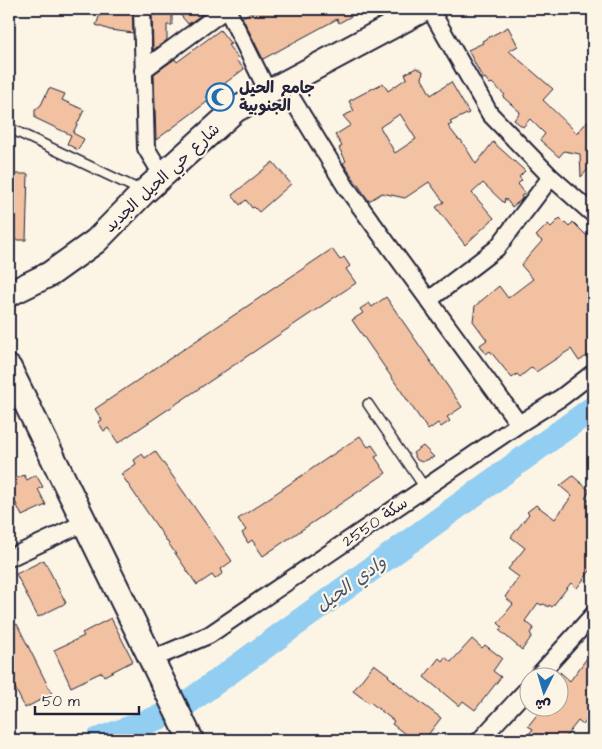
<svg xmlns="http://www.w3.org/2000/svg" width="602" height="749" viewBox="0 0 602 749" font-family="'Architects Daughter','Playpen Sans Arabic',sans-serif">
<rect width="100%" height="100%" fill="#fcf5e5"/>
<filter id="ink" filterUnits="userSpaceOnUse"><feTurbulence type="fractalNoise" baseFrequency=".02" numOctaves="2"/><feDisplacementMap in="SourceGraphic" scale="10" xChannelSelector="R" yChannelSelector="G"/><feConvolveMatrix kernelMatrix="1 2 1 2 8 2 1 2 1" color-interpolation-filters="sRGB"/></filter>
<g filter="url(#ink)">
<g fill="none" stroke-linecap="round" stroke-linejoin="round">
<path stroke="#92cdf2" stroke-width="25" d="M98,740L176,711L593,408"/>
</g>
<path fill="#f1c1a1" stroke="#22223b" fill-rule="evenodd" d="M102,9H132L133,33L110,30L96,25Z
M152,9H172V25H167V40L153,50Z
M258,9H364L339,23L337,19L263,59L242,17Z
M200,11V16L188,24L178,12Z
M508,27L518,46L509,51L553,89L543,100L577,133L588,121L593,127V164L581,177L580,154L564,151L559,157L540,140L545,134L530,119L523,127L514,120L520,112L503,97L505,95L492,83L490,84L485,78L483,79L468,50L483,43L482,41Z
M220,30L231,44L228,45L238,58L236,60L244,69L204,99L207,102L156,140L154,74L175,59L177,62Z
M416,68L423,71L422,79L431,95L451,82L469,113L450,122L452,124L448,126L458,139L461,140L476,164L493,142L525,171L519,177L522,180L518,184L525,193L521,196L522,198L521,200L512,207L505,198L504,203L483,183L472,193L494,218L465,245L436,207L444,202L429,182L405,198L382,193L369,201L343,163L346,161L339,148L342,146L335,135L351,125L343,116L354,111L349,101L383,83L388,91L407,78L405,74ZM400,114L416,139L395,153L380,127Z
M49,88L65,94L62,100L84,110L73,133L84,139L78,150L67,144L71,135L35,118V110L41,105Z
M273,162L291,184L259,212L254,207L252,208L246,200L240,205L232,195Z
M9,174H28L26,240H9Z
M560,218L569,227L573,222L593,242V352L579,361L571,349L536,372L532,367L520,377L517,374L512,378L490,351L486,354L480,345L487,340L473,321L475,306L499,286L508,298L533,279L521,265L542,241L536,236L548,224L551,227Z
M332,249L340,260L344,257L350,266L346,269L356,283L118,443L108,428L104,431L98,422L102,420L95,409Z
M386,297L462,407L447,417L450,421L441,427L438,423L428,430L352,320L363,313L360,309L369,303L372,307Z
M360,436L368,447L372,445L379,455L375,457L386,473L263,556L252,540L248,543L242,533L246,530L238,519Z
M423,446L434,457L422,462L417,460L413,453Z
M155,451L232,561L221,569L223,573L215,579L212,575L197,585L121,474L136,464L134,460L142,454L145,458Z
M24,475L27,480L36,475L43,487L38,489L46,505L22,516L9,489L17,485L15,479Z
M573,476L590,491L585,498L593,504V567L577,588L571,583L552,607L549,605L548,607L544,604L541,605L538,603L525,621L534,628L530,633L532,636L522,650L499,630L502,627L498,623L513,604L505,597L519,577L508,569L525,548L511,537L529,514L527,512L536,505L555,519L572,496L560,486Z
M44,560L66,603L38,617L16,574Z
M111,618L133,661L104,676L102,672L71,687L54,650L84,636L82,633Z
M17,624L52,694L25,708L9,676V629Z
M472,639L482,648L485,645L502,658L493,671L501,677L475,710L463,701L459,706L424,677L439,658L442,661L445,657L451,662Z
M593,650V713L583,725L578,721L563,740H524L533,729L528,726L544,706H560V672L570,681Z
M374,664L389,675L388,676L408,693L441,718L424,740H413L392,724L394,721L370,702L369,703L353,691Z"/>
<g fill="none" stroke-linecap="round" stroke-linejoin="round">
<g stroke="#22223b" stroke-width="12">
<path id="lane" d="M9,128L142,191
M368,404L425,488"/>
</g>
<g stroke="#22223b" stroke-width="20">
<path id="street" d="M142,9L146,148L163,176
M227,9L268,92
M430,9L490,114L551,177L593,214
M143,70L226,9
M283,84L346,187L519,424
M429,300L497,248L551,177
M9,558L84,523
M150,660L209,635L519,424L562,397L593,373
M538,676L593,615
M480,740L530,686"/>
</g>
<g stroke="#22223b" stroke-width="28">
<path id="secondary" d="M9,294L50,274L96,241L144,192L235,110L424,9
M9,368L191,740"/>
</g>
<use href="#lane" stroke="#fcf5e5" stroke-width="9"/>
<use href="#street" stroke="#fcf5e5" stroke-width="16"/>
<use href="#secondary" stroke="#fcf5e5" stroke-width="24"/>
</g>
</g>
<defs>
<g id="mosque-ring" transform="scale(1.4375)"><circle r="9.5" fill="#fcf5e5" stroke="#1f6fb2" stroke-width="1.5"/><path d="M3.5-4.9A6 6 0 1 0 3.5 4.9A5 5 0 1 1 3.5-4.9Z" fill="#1f6fb2"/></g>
</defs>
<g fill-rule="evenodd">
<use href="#mosque-ring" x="220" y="97"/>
</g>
<g text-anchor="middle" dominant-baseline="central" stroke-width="4.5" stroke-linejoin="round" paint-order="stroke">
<g font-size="16" font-weight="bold" fill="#22223b" stroke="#fcf5e5" text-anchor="start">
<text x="239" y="88">جامع الحيل<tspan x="239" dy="18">الجنوبية</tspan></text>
</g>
<g font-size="16" fill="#22223b" stroke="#fcf5e5">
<text transform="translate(162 178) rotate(-43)">شارع حي الحيل الجديد</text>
<text transform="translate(375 522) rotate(-34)">سكة 2550</text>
</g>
<g font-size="18" font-style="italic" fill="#445572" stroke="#fcf5e5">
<text transform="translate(351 584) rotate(-36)">وادي الحيل</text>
</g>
</g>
<rect width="602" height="749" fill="none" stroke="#fcf5e5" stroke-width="30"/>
<rect x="15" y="15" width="572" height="719" fill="none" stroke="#22223b" stroke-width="2" filter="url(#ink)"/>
<g transform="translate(544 692) rotate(185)"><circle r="24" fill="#fcf5e5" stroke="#a5a1a1"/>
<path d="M0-4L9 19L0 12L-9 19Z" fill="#1f6fb2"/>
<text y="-8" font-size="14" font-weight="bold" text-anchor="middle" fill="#22223b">ش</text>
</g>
<path d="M35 706v8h104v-8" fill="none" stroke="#22223b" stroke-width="2.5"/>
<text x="42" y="706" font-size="15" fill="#22223b" stroke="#fcf5e5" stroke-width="4" paint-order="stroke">50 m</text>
</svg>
